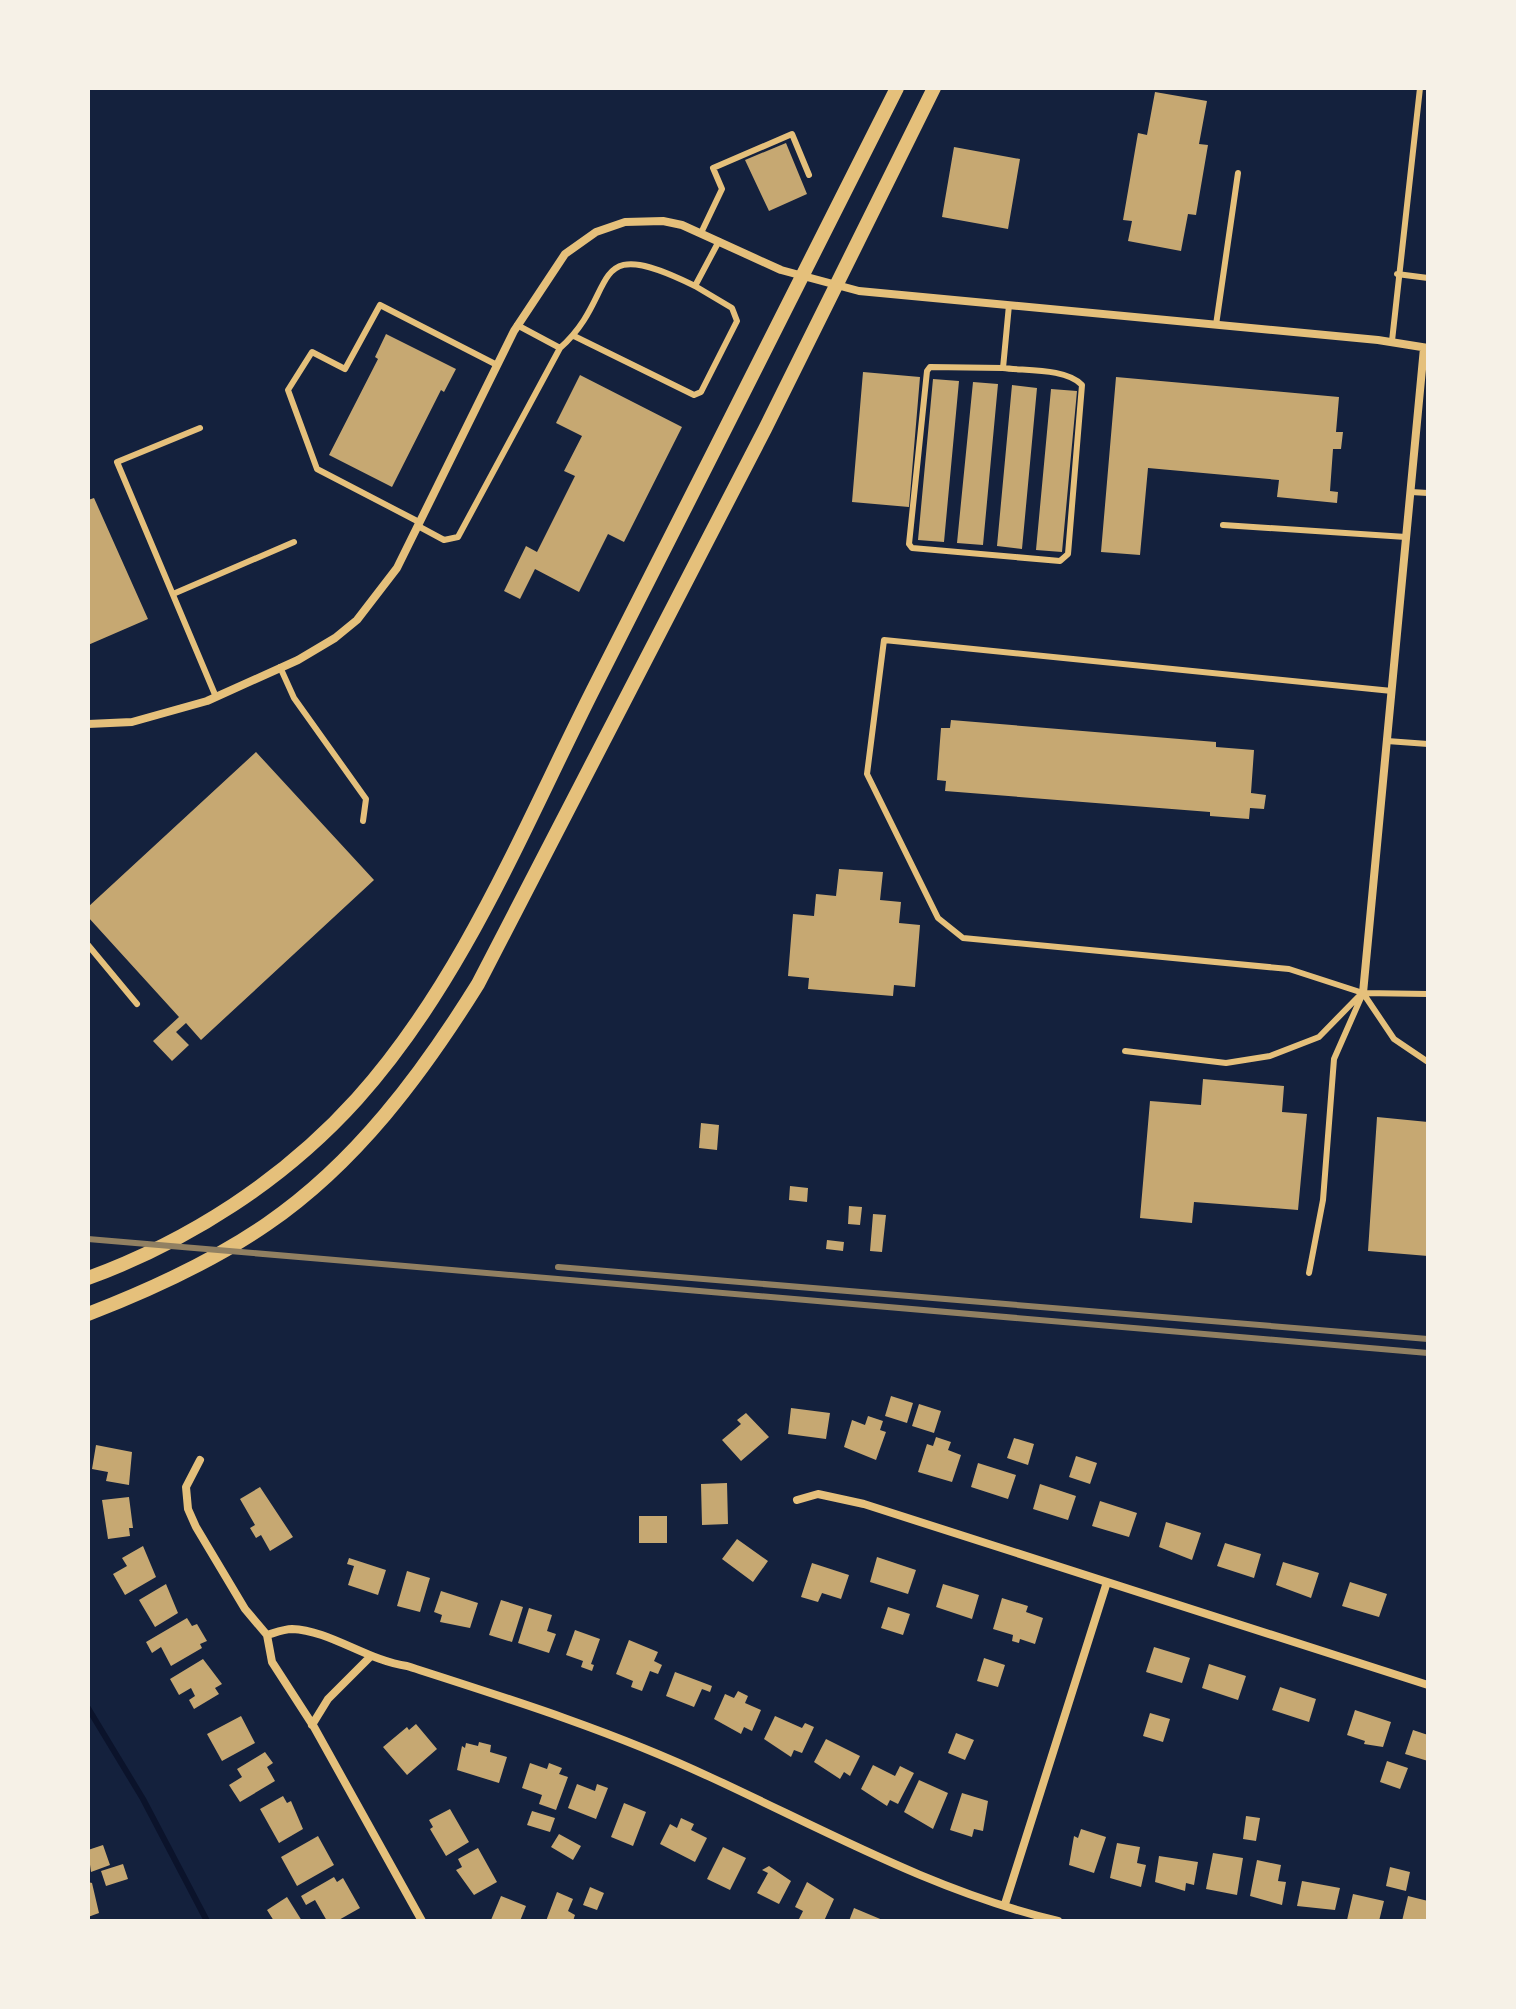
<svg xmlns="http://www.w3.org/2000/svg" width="1516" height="2009" viewBox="0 0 1516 2009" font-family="Manrope,sans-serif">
<rect width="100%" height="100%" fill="#14213d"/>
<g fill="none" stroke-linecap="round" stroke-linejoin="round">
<path stroke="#0b132b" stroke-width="6" d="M88,1708L143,1799L207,1921"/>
</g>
<path fill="#c6a872" d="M1155,92L1207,101L1199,144L1208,145L1196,215L1188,214L1181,251L1128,241L1132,221L1123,220L1138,133L1147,135Z
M786,143L807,194L769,211L745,160Z
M954,147L1020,159L1008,229L942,217Z
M386,334L456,369L444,392L441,390L392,487L329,455L378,359L375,357Z
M863,372L920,377L909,507L852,502Z
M580,375L682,427L624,542L608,534L579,592L535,569L520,599L504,591L526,546L537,552L575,476L564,471L582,436L556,423Z
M1116,377L1339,397L1336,432H1343L1341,449H1333L1330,491L1338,492L1337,503L1277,497L1279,480L1148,468L1140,555L1101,552Z
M933,379L959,381L944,542L918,540Z
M973,382L998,384L983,545L957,543Z
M1012,385L1037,388L1022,549L997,546Z
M1051,389L1077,391L1062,552L1036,550Z
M94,498L148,619L88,645V500Z
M951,720L1216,742V747L1254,750L1251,793L1266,795L1264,809L1250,808L1249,819L1210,816V812L945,791L946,781L937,780L941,728H950Z
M256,752L374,880L201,1040L186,1023L176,1032L189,1045L172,1061L153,1041L179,1017L88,917V907Z
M839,869L883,872L880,900L901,902L899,923L920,925L915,987L894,985L893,996L808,989L809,978L788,976L793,914L814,916L816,894L836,896Z
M1203,1079L1284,1086L1282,1112L1307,1114L1298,1210L1194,1202L1192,1223L1140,1218L1150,1101L1201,1105Z
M1377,1117L1428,1122V1256L1368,1251Z
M701,1123L719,1125L717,1150L699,1148Z
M790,1186L808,1188L807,1202L789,1200Z
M849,1206L862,1207L860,1225L848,1224Z
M873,1214L886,1215L882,1252L870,1251Z
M827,1240L844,1242L843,1251L826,1249Z
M891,1396L913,1403L907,1423L885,1416Z
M919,1404L941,1411L934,1433L912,1426Z
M791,1408L830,1413L826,1439L788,1434Z
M746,1413L769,1437L741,1461L722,1440L741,1424L737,1420Z
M868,1416L883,1421L880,1430L886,1432L876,1460L844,1447L852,1420L865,1425Z
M936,1437L951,1442L948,1450L961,1455L952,1482L918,1472L927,1444L933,1446Z
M1014,1438L1034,1444L1028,1465L1007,1458Z
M96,1445L132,1452L129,1485L106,1481L108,1472L92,1469Z
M1076,1456L1097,1463L1090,1484L1069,1477Z
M978,1463L1016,1475L1008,1499L971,1487Z
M727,1483L728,1524L702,1525L701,1484Z
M1040,1484L1076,1496L1068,1520L1033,1509Z
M260,1487L293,1537L270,1551L261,1535L256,1538L250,1528L255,1525L240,1499Z
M129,1497L133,1528H129L130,1536L108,1539L102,1500Z
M1100,1501L1137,1513L1129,1537L1092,1526Z
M639,1516H667V1543H639Z
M1166,1522L1201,1533L1192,1560L1159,1547Z
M737,1539L768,1561L753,1582L722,1559Z
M1225,1543L1261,1554L1254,1578L1217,1566Z
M143,1546L156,1577L125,1595L113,1574L127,1566L122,1558Z
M877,1557L916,1570L908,1594L870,1582Z
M349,1558L386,1570L378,1595L348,1585L354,1566L347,1564Z
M1283,1562L1319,1573L1311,1598L1276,1585Z
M812,1563L849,1575L841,1599L822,1593L818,1602L801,1597Z
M407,1571L430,1578L420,1612L397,1606Z
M1350,1582L1387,1594L1379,1617L1342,1606Z
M166,1584L178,1613L155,1627L139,1600Z
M943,1584L979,1595L972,1619L936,1607Z
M441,1591L478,1603L470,1628L440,1622L442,1615L434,1612Z
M1002,1598L1028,1606L1026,1612L1043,1618L1035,1644L1020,1639L1019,1643L1012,1641L1013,1635L993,1629Z
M501,1600L523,1607L512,1642L489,1635Z
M888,1607L910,1614L903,1635L881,1628Z
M529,1608L552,1615L547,1631L556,1634L549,1653L518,1643Z
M187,1618L192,1626L197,1624L207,1641L200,1644L202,1648L171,1666L161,1647L152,1653L146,1642Z
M575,1630L600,1639L591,1664L594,1665L592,1671L581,1667L583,1661L566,1655Z
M629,1640L658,1652L654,1661L662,1665L658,1674L650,1671L642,1691L631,1687L633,1681L616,1674Z
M1154,1647L1190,1658L1182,1683L1146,1672Z
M984,1658L1005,1665L998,1687L977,1681Z
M203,1659L222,1684L215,1688L219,1694L194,1709L189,1700L195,1696L191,1688L179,1695L170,1679Z
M1209,1664L1246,1676L1238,1700L1202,1688Z
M675,1672L712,1686L710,1692L702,1689L694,1707L666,1696Z
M1280,1687L1316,1699L1309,1722L1272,1710Z
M738,1691L748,1696L745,1703L761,1710L752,1731L744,1727L741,1734L714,1719L725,1694L734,1698Z
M1355,1710L1391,1722L1383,1747L1364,1744L1365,1741L1347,1735Z
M1150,1713L1170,1719L1163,1742L1143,1736Z
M241,1716L255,1743L222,1761L207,1734Z
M775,1716L802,1728L805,1723L814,1727L802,1753L794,1750L791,1757L764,1739Z
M416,1724L437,1749L407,1775L383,1747L407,1727L409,1730Z
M1413,1730L1428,1735V1761L1405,1754Z
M956,1733L974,1740L965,1760L948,1753Z
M826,1739L860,1756L850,1776L844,1772L840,1779L814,1762Z
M479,1742L491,1745L490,1752L507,1757L499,1783L457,1770L462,1746L465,1748L466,1743L478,1746Z
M265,1752L273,1763L267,1767L275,1781L240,1802L229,1785L242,1777L237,1769Z
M1387,1761L1408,1768L1400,1789L1380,1782Z
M530,1763L547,1769L549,1763L562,1768L559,1774L568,1777L556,1810L539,1804L542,1795L522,1788Z
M873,1765L895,1776L900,1766L914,1773L898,1804L890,1800L887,1806L861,1789Z
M919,1780L948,1793L933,1829L904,1812Z
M577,1784L595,1791L597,1784L608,1788L596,1819L568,1808Z
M962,1793L988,1801L983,1831L974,1829L972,1837L950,1830Z
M283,1796L287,1803L291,1801L303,1829L279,1843L260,1809Z
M624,1803L646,1812L633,1846L611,1837Z
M450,1809L469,1842L446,1856L430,1829L433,1827L429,1820Z
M532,1811L555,1818L550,1832L527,1825Z
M1246,1816L1260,1818L1256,1841L1243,1839Z
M681,1818L694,1824L691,1830L707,1838L695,1862L660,1844L670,1824L677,1828Z
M1081,1829L1106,1837L1094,1873L1069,1865L1074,1836L1078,1838Z
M559,1834L581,1846L573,1860L551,1847Z
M318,1836L334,1865L297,1886L281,1857Z
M1117,1843L1140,1847L1137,1863L1146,1865L1141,1887L1110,1878Z
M103,1845L110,1865L91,1872L88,1850Z
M723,1847L746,1858L730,1890L707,1879Z
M478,1848L497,1882L474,1895L456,1870L462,1867L458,1859Z
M1213,1853L1243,1858L1237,1895L1206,1889Z
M1159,1856L1198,1862L1194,1885L1186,1883L1185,1891L1155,1882Z
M1257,1860L1281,1865L1278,1881L1286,1882L1282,1905L1250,1896Z
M123,1864L128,1879L106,1886L101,1871Z
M769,1866L791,1881L779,1904L757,1893L768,1873L762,1870Z
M1390,1867L1410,1872L1406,1891L1386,1886Z
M334,1877L337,1882L343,1878L360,1908L337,1921H327L315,1900L306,1905L301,1896Z
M1302,1881L1340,1888L1335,1910L1297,1906Z
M88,1882L92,1883L99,1913L88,1917Z
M807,1882L834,1899L824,1921H798L803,1911L795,1907Z
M590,1887L604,1893L597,1910L583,1905Z
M557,1892L573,1899L568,1911L575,1915L573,1921H546Z
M1353,1894L1384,1901L1379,1921L1347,1920Z
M501,1896L526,1906L520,1921L491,1920Z
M1408,1896L1428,1901V1921H1402Z
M287,1897L302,1921H274L267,1910Z
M854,1908L885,1921H849Z"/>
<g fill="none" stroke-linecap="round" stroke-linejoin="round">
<path stroke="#e5c07b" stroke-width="6" d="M701,233L722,189L713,168L792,134L809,175
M1397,274L1428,278
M1216,325L1238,173
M574,336L694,395L701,392L737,321L732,308L695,286
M1392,341L1420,88
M560,348C622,293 582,230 695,286L719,241
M1003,368C1025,371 1066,368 1082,385L1068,554L1060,561L912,548L909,544L927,371L930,367L1003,368L1009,305
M200,428L117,462L216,697
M1411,492L1428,493
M419,522L317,469L288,390L312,352L345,369L380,305L497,365
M1223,525L1406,537
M418,526L444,540L458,537L560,348L517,325
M173,594L294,542
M280,667L294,698L366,799L363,821
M1392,691L884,640L867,774L938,918L963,938L1289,969L1363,993L1428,994
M1387,741L1428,744
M88,945L137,1004
M1363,993L1394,1039L1428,1062
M1125,1051L1226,1063L1270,1056L1319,1037L1360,995
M1309,1273L1323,1200L1334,1059L1363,993"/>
<path stroke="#e5c07b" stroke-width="8" d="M88,724L132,722L207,701L298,660L335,638L357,620L397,568L514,331L565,254L596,232L625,222L663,221L682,225L781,270L859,291L1378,340L1428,348
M1363,993L1424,348
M200,1460L186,1487L188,1509L196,1527L245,1609L267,1635L272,1662L314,1727L422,1921
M797,1500L818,1494L864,1504L1428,1685
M267,1635C274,1633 284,1629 292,1629C329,1630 368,1661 407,1666C510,1699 612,1731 710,1777C825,1830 935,1892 1058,1921
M312,1725L328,1699L370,1657
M1005,1904L1107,1582"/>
<path stroke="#e5c07b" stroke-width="14" d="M88,1278C189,1241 284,1180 357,1099C462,982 523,829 593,690C694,489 797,290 897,88
M88,1314C150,1290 212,1262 267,1224C356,1163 422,1074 478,984L765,429L934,88"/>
<path stroke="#918062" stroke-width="6" d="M88,1239L1428,1353
M558,1267L1428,1339"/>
</g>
<rect width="1516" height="2009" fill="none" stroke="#f6f1e7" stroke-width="180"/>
</svg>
